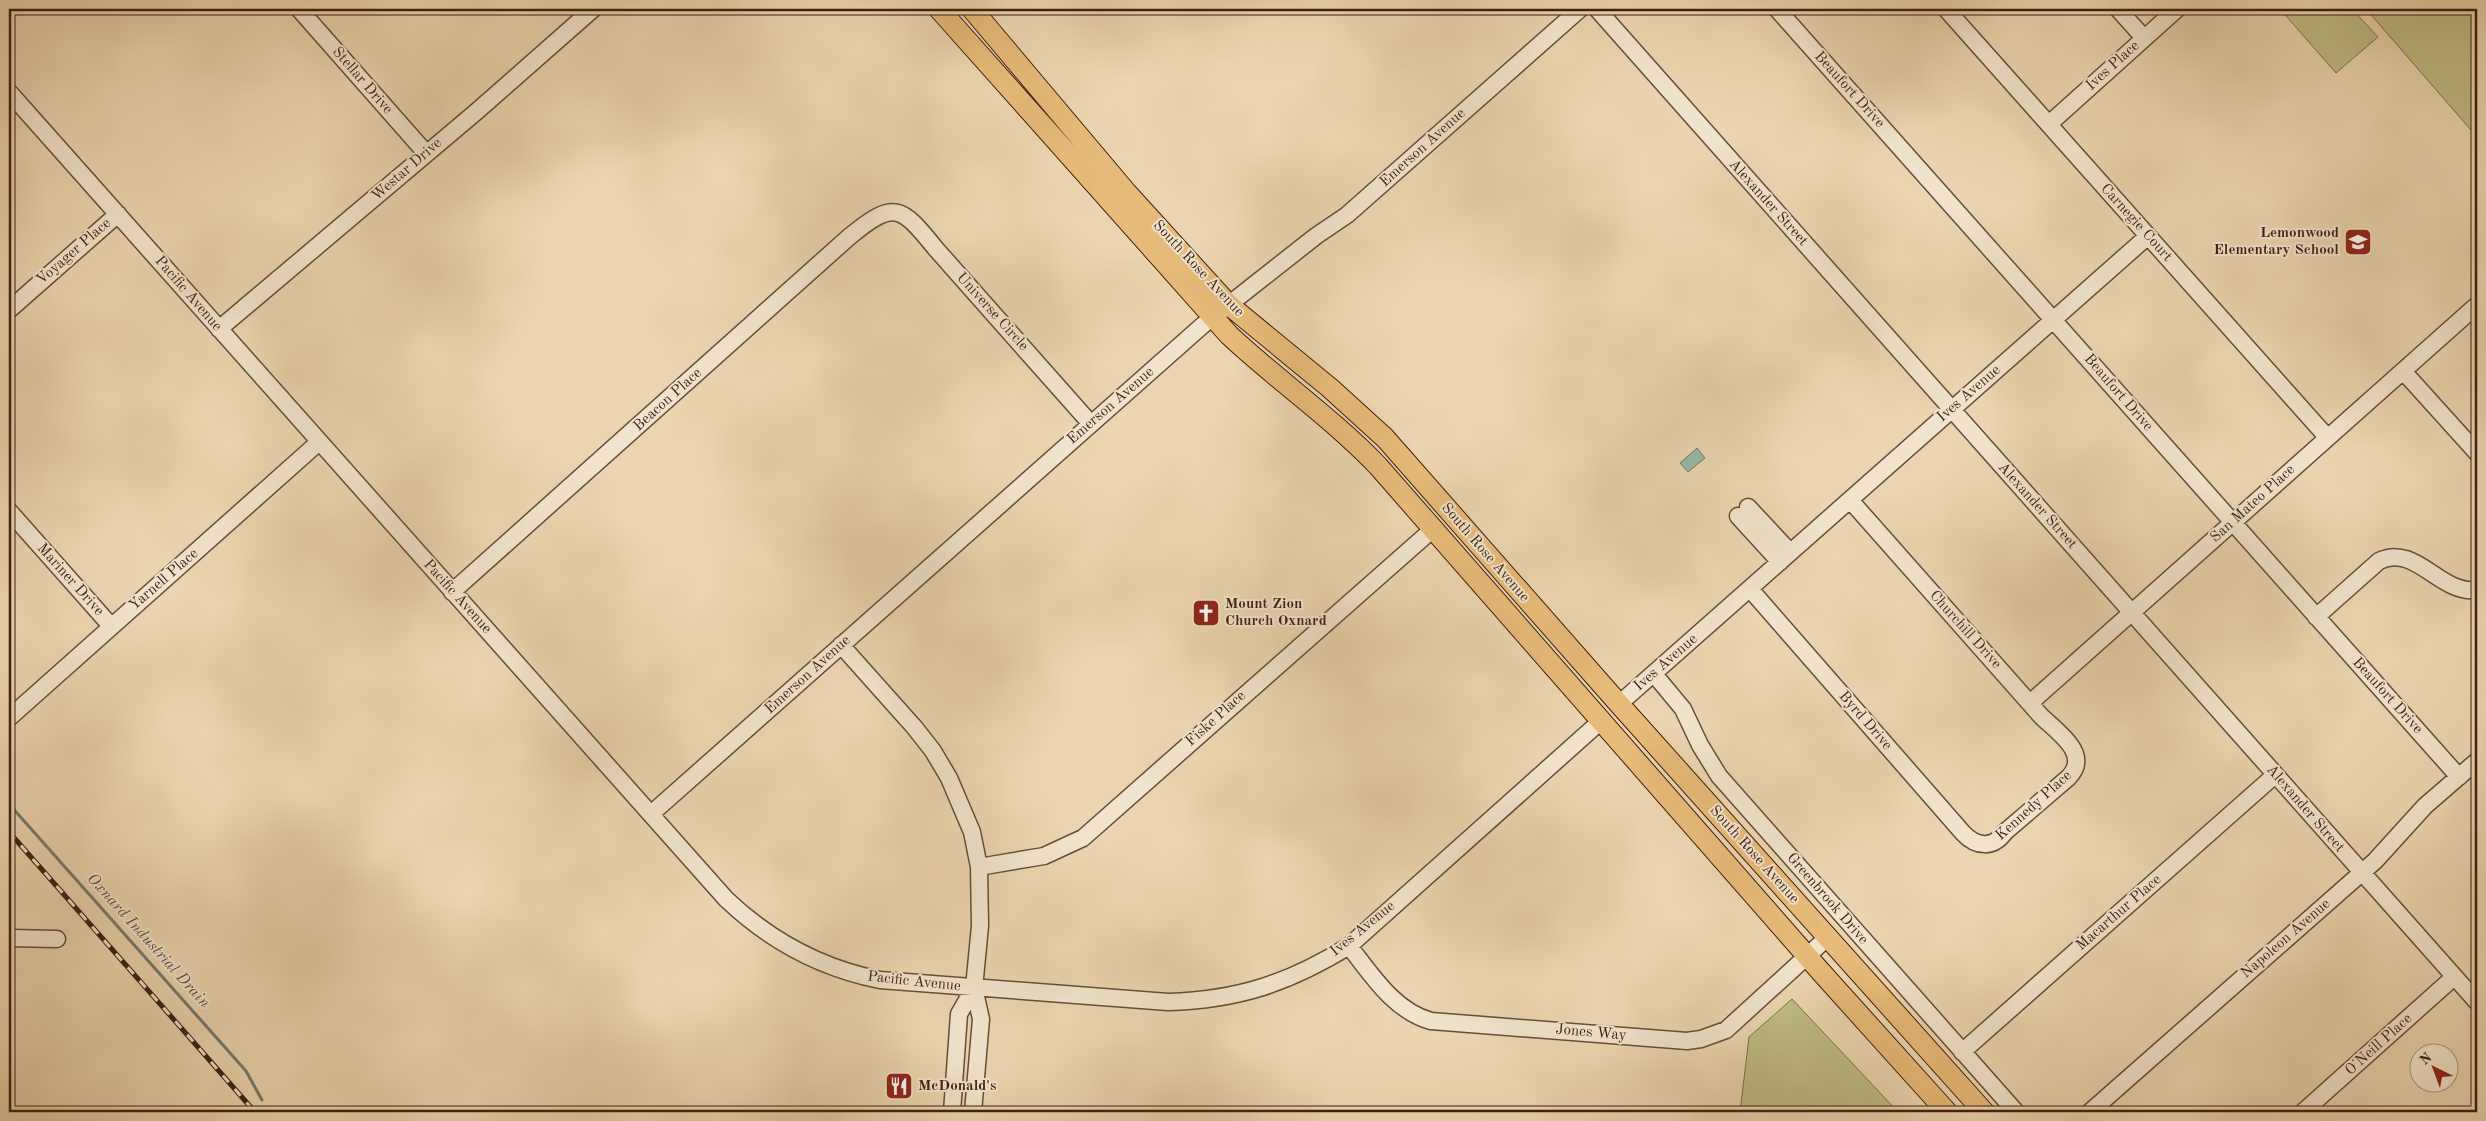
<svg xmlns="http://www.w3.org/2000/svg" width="2486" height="1121" viewBox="0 0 2486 1121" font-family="'Old Standard TT',serif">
<rect width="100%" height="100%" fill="#ebd5b0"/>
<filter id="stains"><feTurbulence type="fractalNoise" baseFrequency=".004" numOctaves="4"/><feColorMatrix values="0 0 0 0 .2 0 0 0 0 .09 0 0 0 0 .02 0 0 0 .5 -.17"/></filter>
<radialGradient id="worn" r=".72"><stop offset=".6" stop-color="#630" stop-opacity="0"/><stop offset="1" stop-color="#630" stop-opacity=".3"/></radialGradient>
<path fill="#bfbb86" stroke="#7e6d4c" d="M2280,9H2352L2378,37L2336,73Z
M2366,9H2477V137Z
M1792,999L1898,1112H1740L1749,1037Z"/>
<path fill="#98b9a9" stroke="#747b6d" d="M1697,448L1705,458L1688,472L1680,463Z"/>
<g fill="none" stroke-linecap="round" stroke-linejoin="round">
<path stroke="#747b6d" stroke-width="3" d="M9,804L246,1071L262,1100"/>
<g stroke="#694c3a" stroke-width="19">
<path id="minor" d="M299,9L425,152
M1597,9L2477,1002
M1777,9L2459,777
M1946,9L2327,437
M2118,9L2144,38
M9,92L726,899C770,941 820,968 880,980L1168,1002C1238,1000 1289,983 1349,946L1602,720
M2049,124L2177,9
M9,310L118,214
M219,329L476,112L593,9
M2403,371L2477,453
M1748,507L1790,552
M9,511L111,626
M1738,516L1780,562
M1750,589L1963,833C1976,847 1993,849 2005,832L2068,778C2092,754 2057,732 2041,716L1850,500
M452,592L849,237C895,199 901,206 936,249L1091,424
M2316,617L2379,561C2416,543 2440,595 2477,590
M841,645L915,728L933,751L949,778L972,832L979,867L980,926L974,988L959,1014L952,1112
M1654,674L1683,709L1700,745L1719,776L2016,1112
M2030,703L2477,305
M1619,704L2148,236
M9,718L319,442
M651,814L1203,325L1316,236L1347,215L1580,9
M979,867L1044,856L1083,838L1433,529
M9,938L57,939
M1349,946C1371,974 1394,1011 1431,1021L1687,1041L1701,1039L1726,1030L1828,937
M1962,1052L2275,775
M973,1112L981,1019L974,988
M2090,1112L2375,861L2425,806L2477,761
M2303,1112L2454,977"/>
</g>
<g stroke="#3e1f12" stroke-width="22">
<path id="major" d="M939,9L1229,335C1277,380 1332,418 1378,466L1821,972L1947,1112
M972,9L1127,193L1229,305L1330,388L1385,438L1619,704L1984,1112"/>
</g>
<use href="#minor" stroke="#f2e4cc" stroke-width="16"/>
<use href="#major" stroke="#e6ba78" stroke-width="20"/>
<g stroke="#3e1f12" stroke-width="5">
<path id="rail" d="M9,832L255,1112"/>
</g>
<use href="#rail" stroke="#f2e4cc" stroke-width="3" stroke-dasharray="9" stroke-linecap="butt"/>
</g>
<defs>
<g id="school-square" transform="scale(1.4375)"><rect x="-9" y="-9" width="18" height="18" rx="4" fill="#8f2418" stroke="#f2e4cc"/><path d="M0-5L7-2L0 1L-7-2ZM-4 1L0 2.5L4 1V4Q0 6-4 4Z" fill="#fff"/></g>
<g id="church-square" transform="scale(1.4375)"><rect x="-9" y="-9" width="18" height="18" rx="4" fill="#8f2418" stroke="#f2e4cc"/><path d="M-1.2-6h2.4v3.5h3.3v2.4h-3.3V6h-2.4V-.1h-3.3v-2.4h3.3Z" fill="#fff"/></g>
<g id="restaurant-square" transform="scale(1.4375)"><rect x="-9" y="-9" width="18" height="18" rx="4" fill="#8f2418" stroke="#f2e4cc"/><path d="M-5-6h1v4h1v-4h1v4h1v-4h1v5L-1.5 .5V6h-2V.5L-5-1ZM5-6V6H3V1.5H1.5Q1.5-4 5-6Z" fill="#fff"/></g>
</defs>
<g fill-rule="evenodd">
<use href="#school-square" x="2358" y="242"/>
<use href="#church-square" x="1206" y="613"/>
<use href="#restaurant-square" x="899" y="1086"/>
</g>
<g text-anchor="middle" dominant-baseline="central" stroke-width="4" stroke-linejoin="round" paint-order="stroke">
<g font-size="15" fill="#3e1f12" stroke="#f2e4cc">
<text transform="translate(2113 66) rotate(-42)">Ives Place</text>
<text transform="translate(362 81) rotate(49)">Stellar Drive</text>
<text transform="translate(1849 90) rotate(48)">Beaufort Drive</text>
<text transform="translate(1423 148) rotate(-42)">Emerson Avenue</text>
<text transform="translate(407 170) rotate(-41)">Westar Drive</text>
<text transform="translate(1768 203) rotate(48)">Alexander Street</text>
<text transform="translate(2136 223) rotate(48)">Carnegie Court</text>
<text transform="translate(74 252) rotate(-41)">Voyager Place</text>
<text transform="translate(1198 269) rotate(47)">South Rose Avenue</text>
<text transform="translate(188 294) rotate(49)">Pacific Avenue</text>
<text transform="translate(992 312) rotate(48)">Universe Circle</text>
<text transform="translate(2118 393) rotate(49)">Beaufort Drive</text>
<text transform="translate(1969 394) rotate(-41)">Ives Avenue</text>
<text transform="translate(668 400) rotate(-42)">Beacon Place</text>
<text transform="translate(1111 406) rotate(-41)">Emerson Avenue</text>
<text transform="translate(2253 504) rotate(-42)">San Mateo Place</text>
<text transform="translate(2037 506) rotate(48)">Alexander Street</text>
<text transform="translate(1485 553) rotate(49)">South Rose Avenue</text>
<text transform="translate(70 580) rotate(48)">Mariner Drive</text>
<text transform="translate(164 580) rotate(-41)">Yarnell Place</text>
<text transform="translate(457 597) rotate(48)">Pacific Avenue</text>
<text transform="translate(1965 630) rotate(48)">Churchill Drive</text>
<text transform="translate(1666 663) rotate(-41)">Ives Avenue</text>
<text transform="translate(808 675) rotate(-42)">Emerson Avenue</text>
<text transform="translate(2387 696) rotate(48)">Beaufort Drive</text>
<text transform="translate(1216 719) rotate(-42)">Fiske Place</text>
<text transform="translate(1865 721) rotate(49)">Byrd Drive</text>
<text transform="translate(2034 806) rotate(-42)">Kennedy Place</text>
<text transform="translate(2305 809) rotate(49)">Alexander Street</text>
<text transform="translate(1754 855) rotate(48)">South Rose Avenue</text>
<text transform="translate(1827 899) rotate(49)">Greenbrook Drive</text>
<text transform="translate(2119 913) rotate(-41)">Macarthur Place</text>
<text transform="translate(1363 929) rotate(-39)">Ives Avenue</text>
<text transform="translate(2286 939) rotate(-41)">Napoleon Avenue</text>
<text transform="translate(914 982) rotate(6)">Pacific Avenue</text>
<text transform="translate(1591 1033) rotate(5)">Jones Way</text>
<text transform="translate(2379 1045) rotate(-42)">O'Neill Place</text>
</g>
<g font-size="15" font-weight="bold" fill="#3e1f12" stroke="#f2e4cc" text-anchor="start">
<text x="2339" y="233" text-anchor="end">Lemonwood<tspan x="2339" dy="17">Elementary School</tspan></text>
<text x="1225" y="604">Mount Zion<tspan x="1225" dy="17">Church Oxnard</tspan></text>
<text x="918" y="1086">McDonald's</text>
</g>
<g font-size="16" font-style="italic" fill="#594d3f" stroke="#f2e4cc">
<text transform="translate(148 941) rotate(48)">Oxnard Industrial Drain</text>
</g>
</g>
<rect width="2486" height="1121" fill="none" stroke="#ebd5b0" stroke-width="30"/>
<rect x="10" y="10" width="2466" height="1101" fill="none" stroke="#3e1f12" stroke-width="2.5"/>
<rect x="15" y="15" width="2456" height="1091" fill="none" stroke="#3e1f12"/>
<g transform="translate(2434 1068) rotate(318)"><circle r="24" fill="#f2e4cc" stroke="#aa9582"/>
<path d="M0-4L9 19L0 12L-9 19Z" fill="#8f2418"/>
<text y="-8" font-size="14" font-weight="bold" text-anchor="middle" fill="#3e1f12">N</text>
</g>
<rect width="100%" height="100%" filter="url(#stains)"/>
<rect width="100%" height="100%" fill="url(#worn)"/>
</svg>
